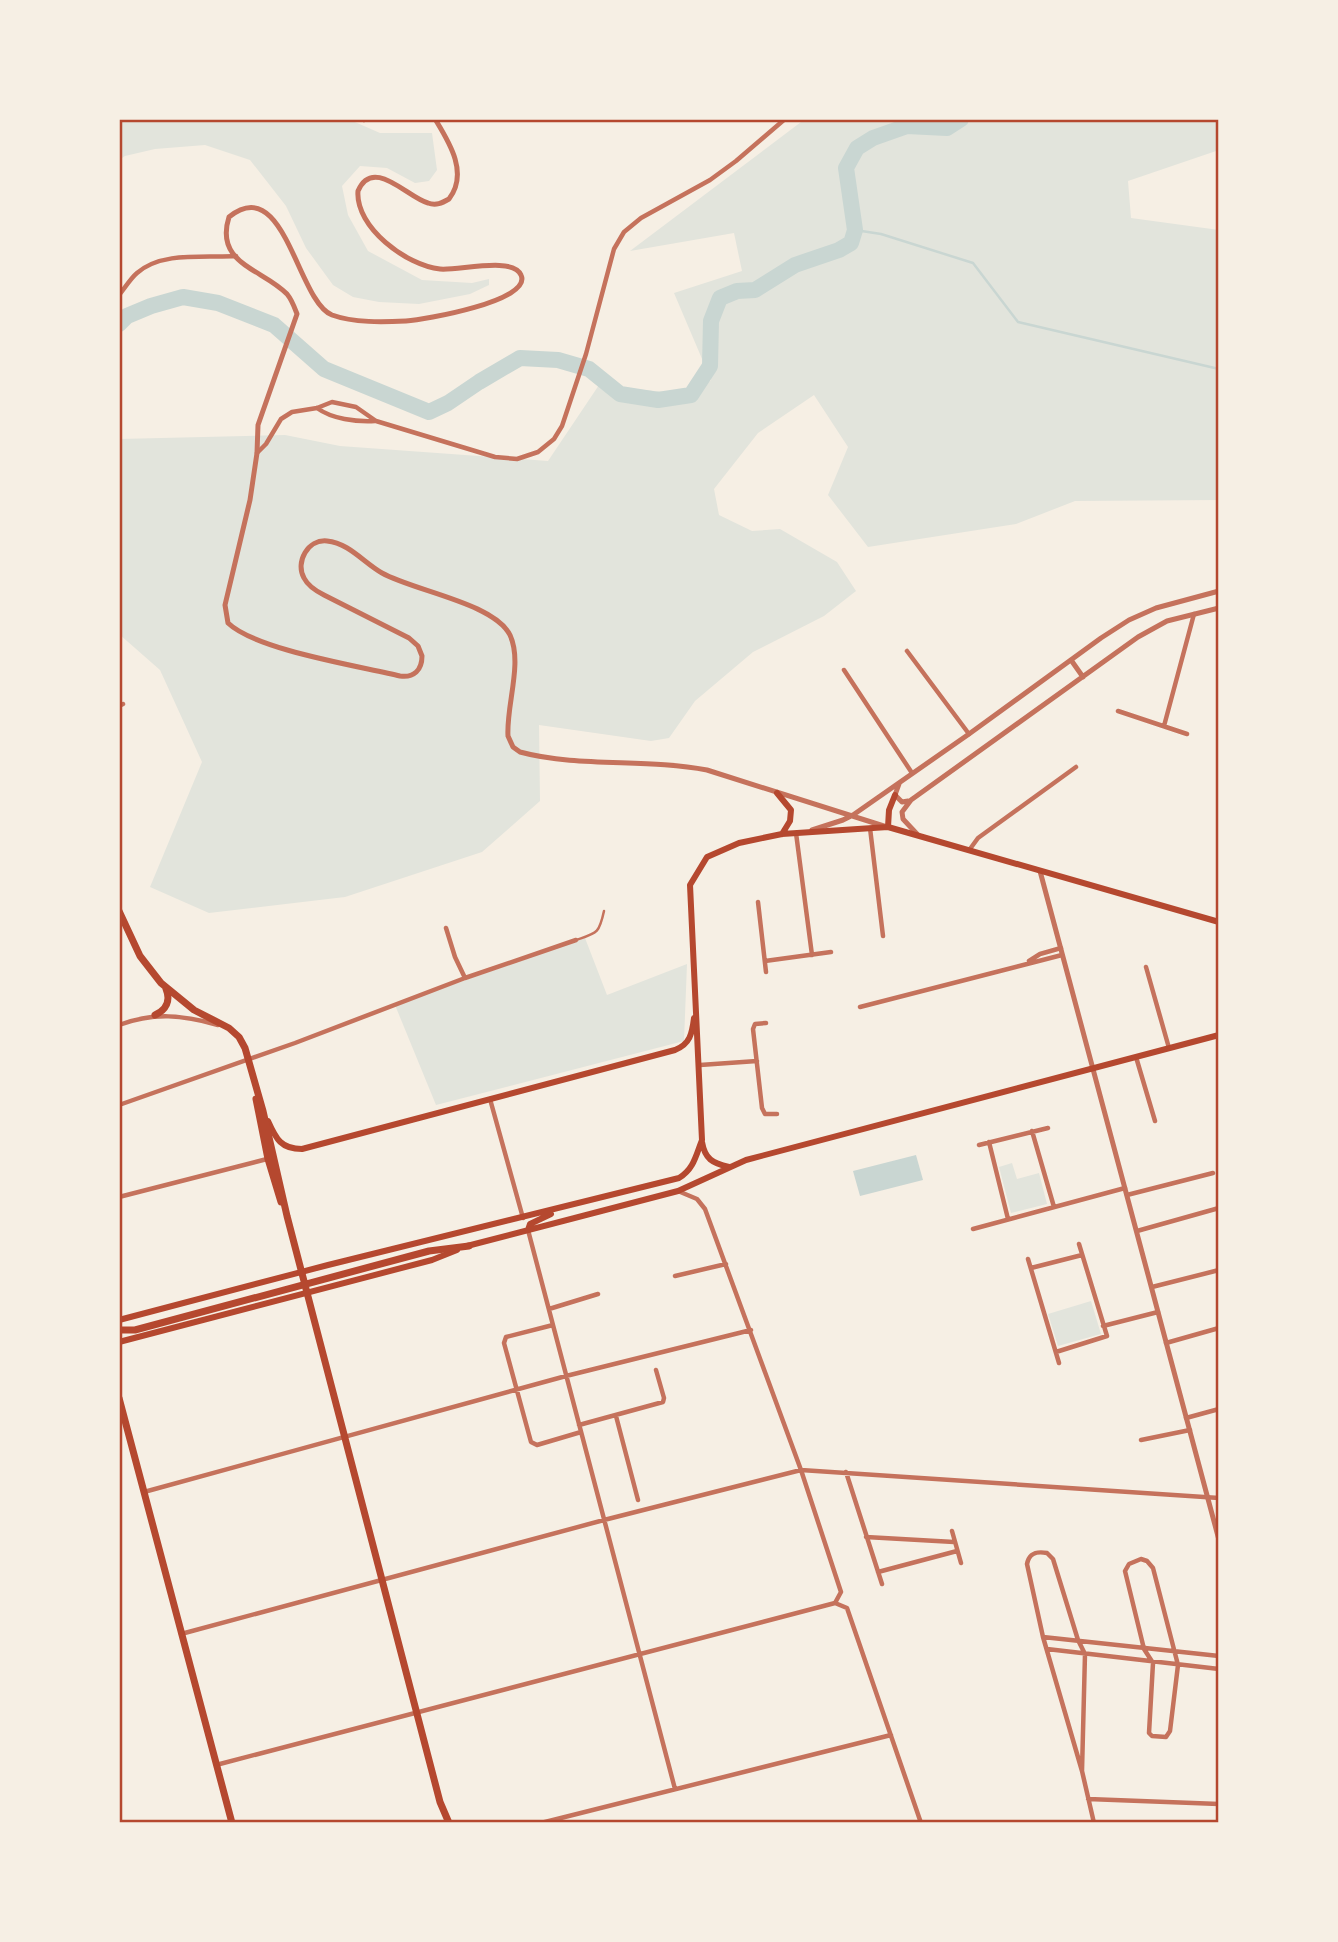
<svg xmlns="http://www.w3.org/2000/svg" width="1338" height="1942" viewBox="0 0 1338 1942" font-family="'IBM Plex Sans',sans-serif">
<rect width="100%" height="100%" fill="#f6efe4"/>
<path fill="#e2e4dc" d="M119,119H348L380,133H432L437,170L429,181L415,183L387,168L360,166L342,186L348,215L368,251L422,280L472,283L489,279V285L470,294L419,304L379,302L353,297L333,285L306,248L286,206L250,160L205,145L155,149L125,156L119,160Z
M805,119H1219V150L1128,181L1131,218L1219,230V500L1075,501L1016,524L868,547L828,495L848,447L814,395L758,433L714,489L719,515L752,531L780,529L837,562L856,591L824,616L753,652L695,701L669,738L651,741L539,725L540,801L482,852L345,897L209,913L150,887L202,762L160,670L119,634V439L285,435L340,446L548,461L599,385L691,395L711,380L674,293L742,271L734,233L630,251Z
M585,938L607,995L687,964L684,1041L436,1105L395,1005Z
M1012,1163L1017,1179L1039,1173L1047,1204L1011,1213L999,1167Z
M1091,1301L1101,1334L1058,1346L1048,1314Z"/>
<path fill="#c9d6d2" d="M916,1155L923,1180L860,1196L853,1171Z"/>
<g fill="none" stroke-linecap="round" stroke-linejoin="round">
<path stroke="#c9d6d2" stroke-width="2.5" d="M855,230L881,234L973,263L1018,322L1219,369"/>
<path stroke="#c9d6d2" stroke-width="16" d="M119,324L127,316L151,306L183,297L218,303L274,325L324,369L429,412L448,403L479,382L520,358L558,360L589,369L620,394L658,400L691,395L710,366L711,321L720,298L737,291L755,290L795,265L839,250L851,243L855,230L846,168L857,148L873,138L907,126L947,128L961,119"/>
<path stroke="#c5725c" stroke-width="2.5" d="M576,940C597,933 599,934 604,911"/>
<path stroke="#c5725c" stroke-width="4.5" d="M361,119L364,120
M119,295C125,288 130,279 137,273C162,251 205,258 236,256
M317,408C332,419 356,422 375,421
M257,453L266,444L281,419L292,412L317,408L332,402L356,407L376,421L495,457L517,459L538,452L554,439L562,426L586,354L614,249L624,232L641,218L710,180L736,161L785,119
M907,651L969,734
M844,670L912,773
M119,706L123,704
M1118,711L1187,734
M1164,726L1194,614
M870,828L883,936
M796,833L812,955
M970,849L978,838L1076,767
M758,902L766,972
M446,928L455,957L465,978
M765,961L831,952
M1029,961L1040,954L1061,948
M1146,967L1169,1048
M860,1007L1062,955
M766,1023L755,1024L753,1029L762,1108L765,1114H777
M119,1025C154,1012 183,1015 218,1025
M1136,1057L1155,1121
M700,1065L757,1061
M490,1099L523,1218
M119,1105L295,1043L465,978L576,940
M1032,1131L1054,1207
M989,1142L1008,1219
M979,1145L1048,1128
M678,1191L697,1199L705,1209L801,1470L841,1592L835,1603
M1127,1195L1213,1173
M119,1197L267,1159
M973,1229L1125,1188
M528,1230L675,1789
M1137,1231L1219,1208
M1028,1259L1059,1363
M1031,1268L1082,1255
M675,1276L726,1264
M1152,1287L1219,1270
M549,1309L598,1294
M553,1325L506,1337L504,1343L531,1442L537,1445L581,1432
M1103,1326L1158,1312
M1166,1343L1219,1328
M1056,1352L1107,1336L1079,1244
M616,1416L638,1500
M1186,1418L1219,1409
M579,1425L663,1402L664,1398L656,1370
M1141,1440L1190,1430
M846,1472L882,1584
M144,1492L566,1376L751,1330
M952,1531L961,1563
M866,1537L954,1542
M1141,1559L1147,1561L1153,1568L1178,1665L1170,1731L1166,1737L1152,1736L1149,1733L1153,1663L1144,1649L1125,1571L1129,1564Z
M878,1572L957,1551
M835,1603L847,1608L921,1823
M181,1634L604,1520L801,1470L1219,1498
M1043,1637L1219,1656
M1047,1649L1219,1669
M216,1765L835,1603
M1082,1771L1085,1654L1078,1640L1053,1559L1047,1553C1036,1551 1029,1553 1027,1564L1043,1637L1082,1771L1094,1823
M1088,1799L1219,1804
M541,1823L891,1735"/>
<path stroke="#c5725c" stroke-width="5" d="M435,119C449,142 469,173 449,199C442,203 436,206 428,203C408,198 373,156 358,191C355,227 407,266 440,269C458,271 513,256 521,275C533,301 423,320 406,321C383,322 354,323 332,315C297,301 285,172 229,217C214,264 263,269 287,294C292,300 294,306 297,314L258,425L257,453L250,500L225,605L228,623C256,650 359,666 400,676C414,678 422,670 422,656L418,646L409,638L324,595C316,591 308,586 304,578C295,562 308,539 327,541C349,543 364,563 382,573C414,591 494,603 510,635C523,663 506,706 508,736L513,747L520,752C579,768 647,758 707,770L887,827
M1071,660L1083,677
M899,784L895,795L902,802L908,801
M812,830L843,820L853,815L969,734L1101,638L1129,620L1156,608L1219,591
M917,834L903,819L902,812L911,800L1138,637L1167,621L1219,608
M1040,871L1219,1540"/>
<path stroke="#b5482f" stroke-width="6" d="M777,793L791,810L790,821L782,834
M888,827L889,810L895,795
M268,1121C276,1139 281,1149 302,1149L675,1050C690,1044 692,1034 694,1018
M702,1142C705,1159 712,1163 729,1167
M528,1230L530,1224L551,1214
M467,1246L678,1191L746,1160L1219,1035
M119,1320L328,1265L679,1178C694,1169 696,1155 702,1140L690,885L707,857L739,843L782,834L888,827L1219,922
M119,1342L432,1260L457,1250"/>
<path stroke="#b5482f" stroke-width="7" d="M119,911L140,956L161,983L194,1010L229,1028L239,1037L245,1048L263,1111L287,1216L440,1802L449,1823
M155,1015C166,1010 171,1001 166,989
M256,1099L268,1159L281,1202
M119,1330H135L429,1251L469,1246
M119,1398L232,1823"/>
</g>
<rect width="1338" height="1942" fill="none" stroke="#f6efe4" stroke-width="242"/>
<rect x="121" y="121" width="1096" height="1700" fill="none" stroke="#b5482f" stroke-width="2.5"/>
</svg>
